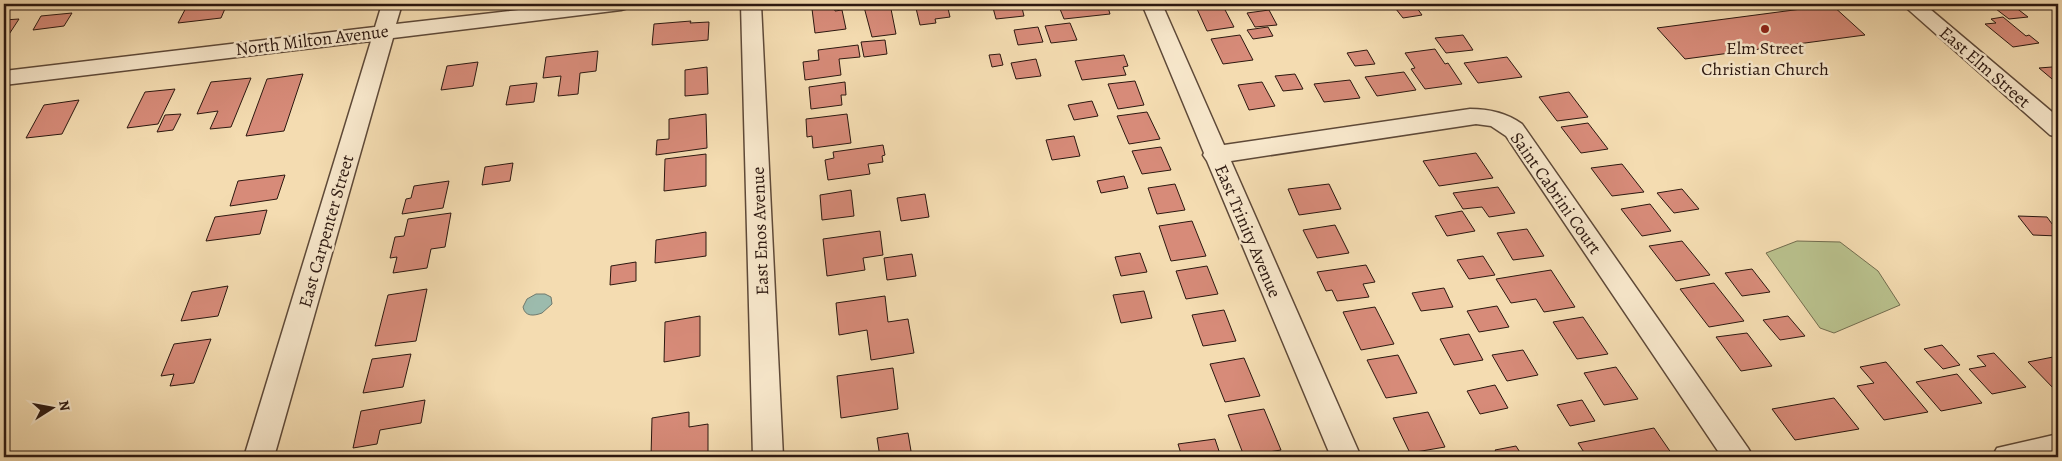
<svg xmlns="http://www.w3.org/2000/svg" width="2062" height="461" viewBox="0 0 2062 461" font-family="Alegreya,serif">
<rect width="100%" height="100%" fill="#f4dcb1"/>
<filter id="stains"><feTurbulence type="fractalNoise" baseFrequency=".004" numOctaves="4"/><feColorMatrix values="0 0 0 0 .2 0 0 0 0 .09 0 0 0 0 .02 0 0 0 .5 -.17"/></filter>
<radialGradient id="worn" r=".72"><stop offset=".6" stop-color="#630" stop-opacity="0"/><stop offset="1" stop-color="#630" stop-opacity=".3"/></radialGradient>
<path fill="#b9c18d" stroke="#726c4e" d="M1797,241L1840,242L1878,271L1900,305L1834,333L1820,328L1766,253Z"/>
<path fill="#9cbbad" stroke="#6f7a6e" d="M536,294H545L551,297L552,304L542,313C534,316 525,317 523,307L527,299Z"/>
<path fill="#d78b79" stroke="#2c1810" d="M97,4H123L95,8Z
M188,4H227L221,18L178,23Z
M890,4L896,34L872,37L864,7Z
M915,4H947L950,17L935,19L936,23L920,25Z
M992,4H1021L1024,16L996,19Z
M1058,4H1107L1110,14L1064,19Z
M1392,4H1414L1422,15L1403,18Z
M1832,5L1865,35L1685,59L1657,28Z
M834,6L835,11L842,10L846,29L815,33L812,9Z
M1223,6L1234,27L1207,31L1197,9Z
M2015,7L2028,17L2009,19L1996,9Z
M1269,10L1277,25L1255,27L1247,13Z
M72,13L64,26L33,30L41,16Z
M2003,17L2026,36L2029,35L2039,43L2013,47L1985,24L1996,23L1991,19Z
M19,19L4,42V20Z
M691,21L690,23L709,22L708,40L652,45L654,24Z
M1070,23L1077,40L1051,43L1045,26Z
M1038,27L1043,42L1018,45L1014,30Z
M1268,27L1273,36L1253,39L1247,30Z
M1240,35L1253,60L1223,64L1211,39Z
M1463,35L1473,50L1446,53L1435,38Z
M885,40L887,54L864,57L861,42Z
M858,45L860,57L839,59L841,75L805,80L803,62L819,60L818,50Z
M1435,49L1445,64L1448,63L1462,84L1425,89L1411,69L1415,68L1405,53Z
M1367,50L1375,64L1355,66L1347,53Z
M598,51L596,71L580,73L578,94L558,96L561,76L543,78L546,57Z
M1000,54L1003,65L992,67L989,55Z
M1124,55L1128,66L1123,67L1126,75L1082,80L1075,61Z
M1507,57L1522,77L1478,83L1464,63Z
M1036,59L1041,76L1016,79L1011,63Z
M478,62L473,86L441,90L447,66Z
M707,67L708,94L685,96V70Z
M2052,67L2055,70H2058V84L2039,68Z
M1404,72L1416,90L1377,96L1365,77Z
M303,74L284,131L246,136L267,79Z
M1295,74L1303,89L1283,91L1275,76Z
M251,78L231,127L210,129L218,111L197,114L211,82Z
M1350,80L1360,98L1324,102L1314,84Z
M1135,81L1144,105L1118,109L1108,84Z
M845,82L846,95H841L842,105L811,109L809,87Z
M1262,82L1275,106L1249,110L1238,85Z
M537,83L534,102L506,105L510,86Z
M175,89L158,124L127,128L145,92Z
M1569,92L1588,117L1557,121L1539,97Z
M79,100L62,134L26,138L44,105Z
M1092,101L1098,116L1074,120L1068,105Z
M1147,112L1160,139L1129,144L1117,116Z
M181,114L173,130L157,132L165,115Z
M706,114L707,148L656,155L657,140L669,139V119Z
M847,114L851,143L813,148L812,136L807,137L806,119Z
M1588,123L1608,149L1581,153L1561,127Z
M1074,136L1080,156L1052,160L1046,140Z
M883,145L885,155L882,156L883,162L868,164L870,174L828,180L825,160L834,158L833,152Z
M1161,147L1171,170L1142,174L1132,151Z
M1476,153L1493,178L1439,186L1423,161Z
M706,154V186L664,191L665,159Z
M513,163L510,181L482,185L485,167Z
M1622,164L1644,192L1612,196L1591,168Z
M285,175L277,199L230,206L238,181Z
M1124,176L1128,188L1101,193L1097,181Z
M449,181L443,208L402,214L406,199L411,198L414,186Z
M1175,184L1185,210L1157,214L1148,188Z
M1329,184L1341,209L1299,215L1288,189Z
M1498,187L1515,213L1489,217L1482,207L1463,209L1453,193Z
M1682,189L1699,209L1674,213L1657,193Z
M851,190L854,216L822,220L820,195Z
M925,194L929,217L901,221L897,198Z
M1650,204L1671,231L1642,236L1621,209Z
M267,210L260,234L206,241L215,217Z
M1462,211L1475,231L1447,236L1435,216Z
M451,213L445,247L431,249L427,268L393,273L397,257L390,258L395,237L404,236L408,219Z
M2018,216L2047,217L2058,232V236L2033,235Z
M1192,221L1206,256L1171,261L1159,226Z
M1335,225L1349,253L1317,258L1303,230Z
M1527,229L1544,256L1513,260L1497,233Z
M880,231L883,255L863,258L865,270L827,276L823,239Z
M706,232V256L655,263L656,240Z
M1682,241L1710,275L1676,281L1649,246Z
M1140,253L1147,272L1121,276L1115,257Z
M912,254L916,276L887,280L884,258Z
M1483,256L1495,275L1469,279L1457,260Z
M636,262V281L610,285L611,266Z
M1366,265L1375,282L1363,284L1369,297L1337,301L1332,290L1326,291L1317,272Z
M1207,266L1218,294L1186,299L1176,271Z
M1752,269L1770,292L1742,296L1725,273Z
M1551,270L1575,307L1544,312L1536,299L1511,303L1496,279Z
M1714,283L1744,321L1709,327L1680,289Z
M228,286L218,316L181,321L192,292Z
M1444,288L1453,307L1421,311L1412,293Z
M427,289L416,341L375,346L388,295Z
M1144,291L1152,318L1121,323L1113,295Z
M885,296L888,322L908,319L914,353L871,360L867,330L839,335L836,303Z
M1497,306L1509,327L1479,332L1467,311Z
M1375,307L1394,344L1361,350L1343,312Z
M1224,310L1236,341L1203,346L1192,315Z
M700,316V356L664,362L665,322Z
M1788,316L1805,336L1780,340L1763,320Z
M1583,317L1608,354L1577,359L1553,322Z
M1747,333L1772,366L1741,371L1716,337Z
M1469,334L1483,360L1454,365L1440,339Z
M211,339L194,383L170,386L174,374L161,376L174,344Z
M1942,345L1960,365L1943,369L1924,349Z
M1523,350L1538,375L1507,381L1492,355Z
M1994,353L2026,387L1992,394L1969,369L1986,366L1977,356Z
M411,354L403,387L363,393L372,359Z
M1398,355L1417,393L1386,398L1367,360Z
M2058,356V389L2055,390L2028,362Z
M1244,358L1260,396L1225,402L1210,364Z
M1886,362L1928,412L1884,420L1857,386L1874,383L1860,367Z
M1616,367L1638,399L1604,405L1584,373Z
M893,368L898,409L841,418L837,376Z
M1957,374L1982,403L1941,411L1916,382Z
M1495,385L1508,408L1480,414L1467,391Z
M1834,398L1859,429L1795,440L1772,409Z
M425,400L421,423L380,430L377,444L353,448L361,411Z
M1582,400L1595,421L1570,426L1557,405Z
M1264,409L1281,450L1244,456L1228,415Z
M689,412V427L708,424V457H651L652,418Z
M1428,412L1445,447L1410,453L1393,418Z
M1654,428L1674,457H1587L1578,443Z
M908,433L912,457H880L877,438Z
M1215,439L1221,457H1182L1178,444Z
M1516,446L1523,457H1499L1495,450Z"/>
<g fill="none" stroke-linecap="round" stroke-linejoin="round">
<g stroke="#5e4938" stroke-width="3">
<path id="minor" d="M382,4H402L396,24L570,4H631L628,8L621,10L393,38L274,457H244L371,41L4,85V71L375,27Z
M741,4H761L783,457H753Z
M1142,4H1162L1224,145L1470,109C1489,109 1507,113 1522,124L1748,448L1753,457H1722L1506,136L1491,126L1476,124L1231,161L1361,457H1331L1207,161L1203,155L1204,153Z
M1902,4H1924L2058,117V137L2050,135Z
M2058,434V457H1992L1997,448Z"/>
</g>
<use href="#minor" fill="#f8e8cc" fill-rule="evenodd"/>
</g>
<circle fill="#8f2418" stroke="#f8e8cc" stroke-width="2" cx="1765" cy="29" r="5"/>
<g text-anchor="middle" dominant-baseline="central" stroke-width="5" stroke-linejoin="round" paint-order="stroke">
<g font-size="18" fill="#2c1810" stroke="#f8e8cc">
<text transform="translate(312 40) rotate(-7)">North Milton Avenue</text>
<text transform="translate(1985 67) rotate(41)">East Elm Street</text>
<text transform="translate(1556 193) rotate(55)">Saint Cabrini Court</text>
<text transform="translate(326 231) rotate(-74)">East Carpenter Street</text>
<text transform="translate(760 231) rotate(-92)">East Enos Avenue</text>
<text transform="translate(1248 231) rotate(67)">East Trinity Avenue</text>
</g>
<g font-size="18" fill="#2c1810" stroke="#f8e8cc">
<text x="1765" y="48">Elm Street<tspan x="1765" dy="21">Christian Church</tspan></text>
</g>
</g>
<rect width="2062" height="461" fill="none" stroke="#f4dcb1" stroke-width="20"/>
<rect x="5" y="5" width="2052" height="451" fill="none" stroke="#2c1810" stroke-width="2.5"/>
<rect x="10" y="10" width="2042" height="441" fill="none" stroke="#2c1810"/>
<g transform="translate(52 408) rotate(79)" stroke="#f8e8cc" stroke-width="4" paint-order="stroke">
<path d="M0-4L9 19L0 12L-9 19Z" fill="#2c1810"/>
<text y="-8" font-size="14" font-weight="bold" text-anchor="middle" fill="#2c1810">N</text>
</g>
<rect width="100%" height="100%" filter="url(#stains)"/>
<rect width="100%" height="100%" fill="url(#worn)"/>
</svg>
